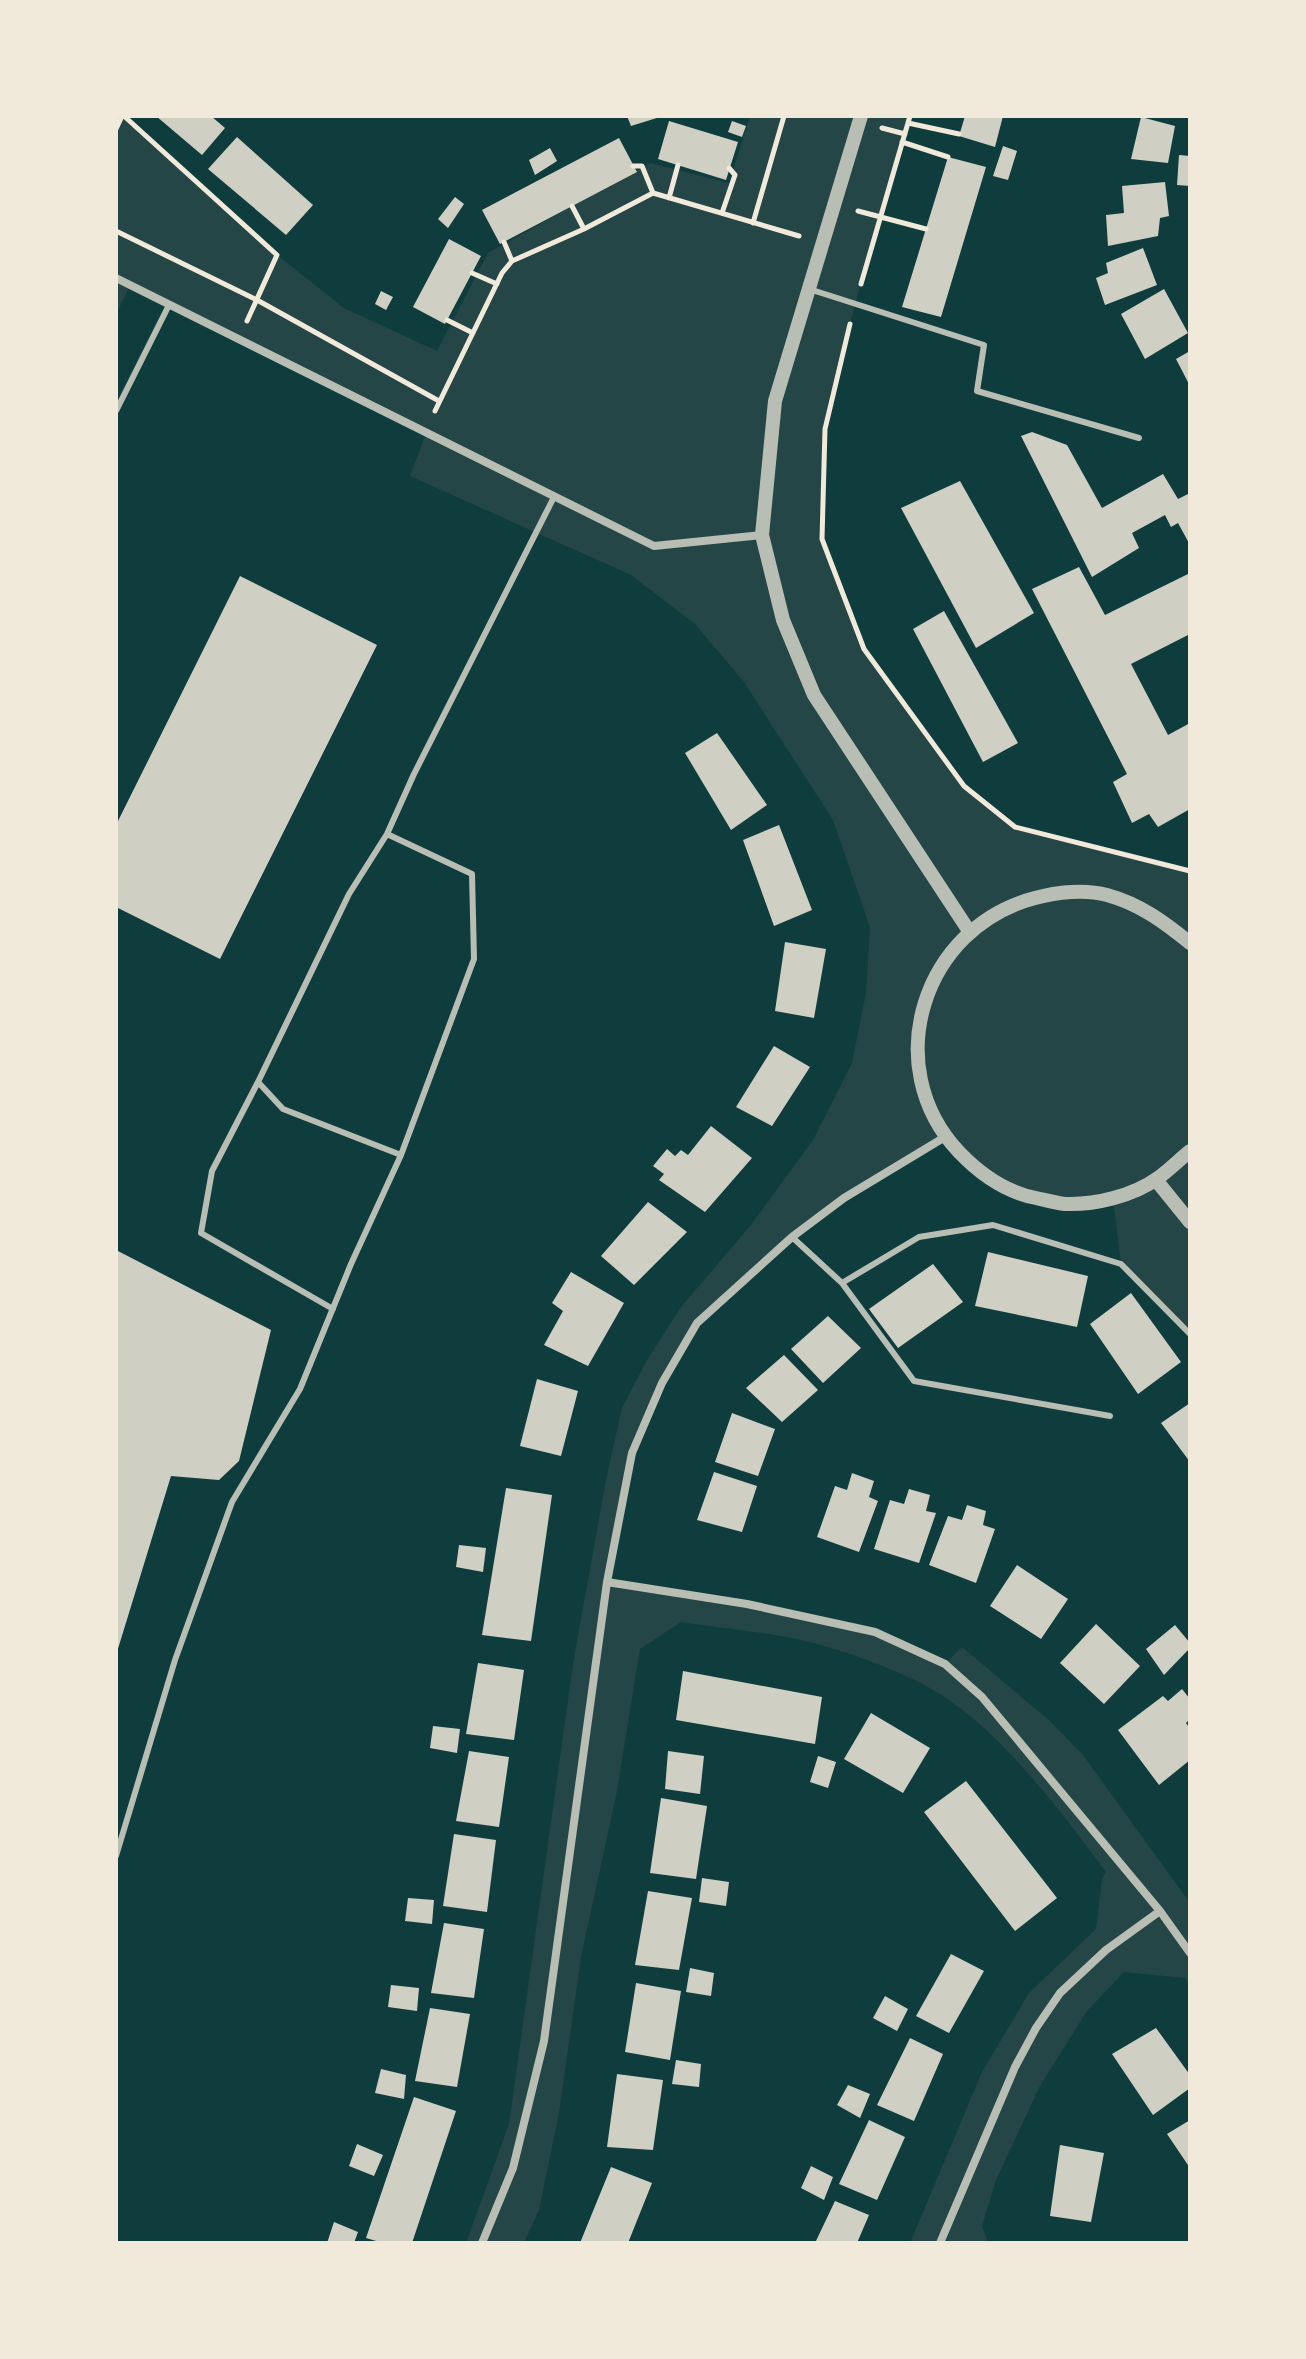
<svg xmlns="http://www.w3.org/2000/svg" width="1306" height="2359" viewBox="0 0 1306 2359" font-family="Arial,sans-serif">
<rect width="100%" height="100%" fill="#0f3d3e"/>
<path fill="#244646" d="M116,116H124L277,255L344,308L437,351L488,253L650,163L729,183L750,116H910L855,304L825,428L822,539L864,649L964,786L1015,827L1190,871V1334L1121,1264L1113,1199L1065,1204L1019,1194L945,1137L844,1198L697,1323L662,1383L632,1453L607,1582L747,1604L875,1632L945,1664L962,1647L1050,1721L1083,1755L1190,1903V1985L1185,1978L1124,1972L1087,2011L1040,2086L996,2180L982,2226L988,2243H910L982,2072L1029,1993L1096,1929L1102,1879L1106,1872C1060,1810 996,1724 928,1687C893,1668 853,1654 814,1643C771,1632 725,1629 681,1622L640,1649L617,1791L581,1957L559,2113L539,2210L524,2243H466L509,2124L573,1664L606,1480L622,1408L647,1360L681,1307L751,1225L813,1140L852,1063L866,993L870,927L833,820L744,682L695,624L631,575L410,476L426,433L130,286L116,314Z"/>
<path fill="#cfcfc3" d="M156,116H211L225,128L202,155Z
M627,116H659L660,117L631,126Z
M965,116H1003L995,147L959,136Z
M1141,117L1175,126L1168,163L1131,159Z
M669,121L738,142L726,180L658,159Z
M732,121L746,126L742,137L728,132Z
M237,137L313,205L286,235L208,169Z
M619,138L637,172L500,244L482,210Z
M1003,146L1017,151L1008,180L993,176Z
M550,148L557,161L535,175L529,160Z
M1179,155L1190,156V186L1177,185Z
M948,157L986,167L941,317L902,307Z
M1165,182L1169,216L1160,218L1158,236L1108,246L1106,215L1124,213L1122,186Z
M455,197L464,204L448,228L438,219Z
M449,239L481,256L445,324L413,307Z
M1143,248L1157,285L1105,305L1096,278L1108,273L1106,263Z
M1164,289L1188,333L1145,359L1121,314Z
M381,291L393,297L386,310L375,304Z
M1190,351V386L1176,359Z
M1032,432L1067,445L1102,508L1163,474L1178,499L1190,493V545L1178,523L1171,527L1165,515L1132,533L1139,548L1092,577L1021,436Z
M960,481L1034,613L976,648L901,508Z
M1079,567L1105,615L1190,573V634L1131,664L1168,735L1190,723V809L1158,827L1149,814L1132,823L1113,782L1127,774L1032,589Z
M240,576L377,645L220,959L116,907V825Z
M944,611L1018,743L983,762L913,629Z
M717,733L767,805L731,830L685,753Z
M779,825L812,910L774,926L743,840Z
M785,942L826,949L814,1018L775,1011Z
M774,1046L810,1067L772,1126L736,1107Z
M711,1126L752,1158L705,1212L659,1180L664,1174L653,1166L667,1149L675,1156L681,1150L688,1155Z
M648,1202L687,1232L634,1285L601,1256Z
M116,1250L271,1330L239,1461L219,1480L171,1476L117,1652Z
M988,1252L1088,1276L1077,1327L975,1306Z
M933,1264L963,1302L898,1348L869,1309Z
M571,1272L624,1303L588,1366L544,1345L563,1311L552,1303Z
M1131,1293L1181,1362L1138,1394L1090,1324Z
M828,1316L861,1348L823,1383L791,1349Z
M784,1355L818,1390L782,1422L746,1388Z
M537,1379L578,1391L561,1456L520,1446Z
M1190,1403V1462L1161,1423Z
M732,1413L775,1429L758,1476L715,1462Z
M714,1472L757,1486L742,1532L697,1520Z
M852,1473L874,1481L869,1497L878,1501L859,1552L817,1537L835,1486L847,1490Z
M506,1488L552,1495L531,1641L482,1635Z
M909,1489L930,1495L926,1511L936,1513L919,1563L874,1549L890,1500L904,1504Z
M967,1505L986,1511L983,1525L995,1529L976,1583L929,1565L948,1516L962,1520Z
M459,1545L486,1548L483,1572L456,1567Z
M1017,1565L1068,1599L1041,1639L990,1606Z
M1096,1624L1140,1666L1104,1704L1060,1663Z
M1175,1625L1190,1643V1648L1164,1675L1146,1649Z
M478,1663L524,1670L514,1740L466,1734Z
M683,1671L822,1697L815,1744L676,1720Z
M1182,1689L1190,1699V1719L1186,1723L1190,1729V1760L1159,1785L1118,1730L1163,1696L1168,1701Z
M871,1713L930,1748L903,1793L844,1759Z
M433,1726L460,1729L457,1753L430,1748Z
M469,1751L509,1757L499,1827L456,1821Z
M668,1751L704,1756L700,1794L665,1789Z
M818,1756L836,1762L828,1788L810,1782Z
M966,1781L1057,1898L1015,1931L924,1812Z
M661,1798L707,1806L696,1879L650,1873Z
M454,1834L496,1840L487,1912L443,1906Z
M702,1878L729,1882L726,1906L699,1902Z
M648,1891L692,1898L679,1970L635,1965Z
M408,1898L434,1900L432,1924L405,1921Z
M444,1923L484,1929L474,1998L431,1993Z
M951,1954L984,1971L949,2033L916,2016Z
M690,1968L714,1973L711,1996L686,1992Z
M636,1983L681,1991L670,2060L625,2052Z
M391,1985L419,1988L417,2011L388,2007Z
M885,1996L908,2009L897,2031L873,2018Z
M430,2008L470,2014L457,2087L415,2081Z
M1156,2028L1190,2075V2088L1153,2115L1112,2054Z
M910,2038L943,2054L914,2121L877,2105Z
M676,2060L701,2064L699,2087L672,2084Z
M381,2069L406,2075L404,2099L375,2093Z
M617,2074L663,2080L653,2150L607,2147Z
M848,2085L870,2094L860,2118L837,2105Z
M414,2097L456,2111L412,2243H383L366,2238Z
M869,2120L905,2137L877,2200L839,2184Z
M1190,2120V2168L1167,2134Z
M357,2144L383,2155L374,2176L349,2166Z
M1060,2145L1104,2153L1091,2222L1050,2216Z
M811,2166L833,2177L824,2200L801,2188Z
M611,2167L652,2183L628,2243H580Z
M835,2201L869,2215L857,2243H815Z
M334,2222L358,2232L354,2243H327Z"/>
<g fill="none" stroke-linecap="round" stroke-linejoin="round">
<path stroke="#f1e9da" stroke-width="5" d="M124,116L277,255L247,321
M908,123L959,134
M882,128L905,134
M116,129L122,116
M902,142L948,157
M633,166H642L653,193
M669,198L678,165
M572,206L584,229
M858,211L926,229
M722,213L735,175L729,168
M753,223L784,116
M116,231L257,300L439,401
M504,242L512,261
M472,273L497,284
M861,284L910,116
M447,320L473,333
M850,324L825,429L822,539L864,649L964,786L1015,827L1190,871
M435,411L502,273L512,261L584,229L653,193L799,236"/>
<path stroke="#b8beb3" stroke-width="6" d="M809,289L984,345L977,391L1139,438
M116,411L169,305
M258,1082L212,1171L201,1233L333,1309
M401,1155L283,1109L258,1082L349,894L387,834L414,774L554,497
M792,1237L842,1283L919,1237L993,1225L1121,1264L1190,1334
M842,1283L914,1381L1110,1416
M116,1856L175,1660L232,1502L300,1389L351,1264L401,1155L474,959L472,874L387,834"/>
<path stroke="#b8beb3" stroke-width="8" d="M116,278L654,546L762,535
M607,1582L747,1604L875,1632L945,1664L982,1697L1160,1911L1190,1953
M482,2243L513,2168L544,2041L607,1582L632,1453L662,1383L697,1323L792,1237L844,1198L945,1137
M940,2243L1015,2067L1036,2028L1060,1993L1106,1950L1160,1911"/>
<path stroke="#b8beb3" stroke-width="14" d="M861,116L775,401L762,535L783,620L814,695L969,931
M1190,943C1164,922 1140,904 1107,895C1085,889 1057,892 1035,898C923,927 878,1066 959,1152C980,1174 1005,1192 1036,1198C1045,1200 1056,1203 1065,1204C1095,1205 1133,1196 1158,1178C1169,1170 1179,1160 1190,1151
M1156,1180L1190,1222"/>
</g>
<rect width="1306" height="2359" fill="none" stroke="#f1e9da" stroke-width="236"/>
</svg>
